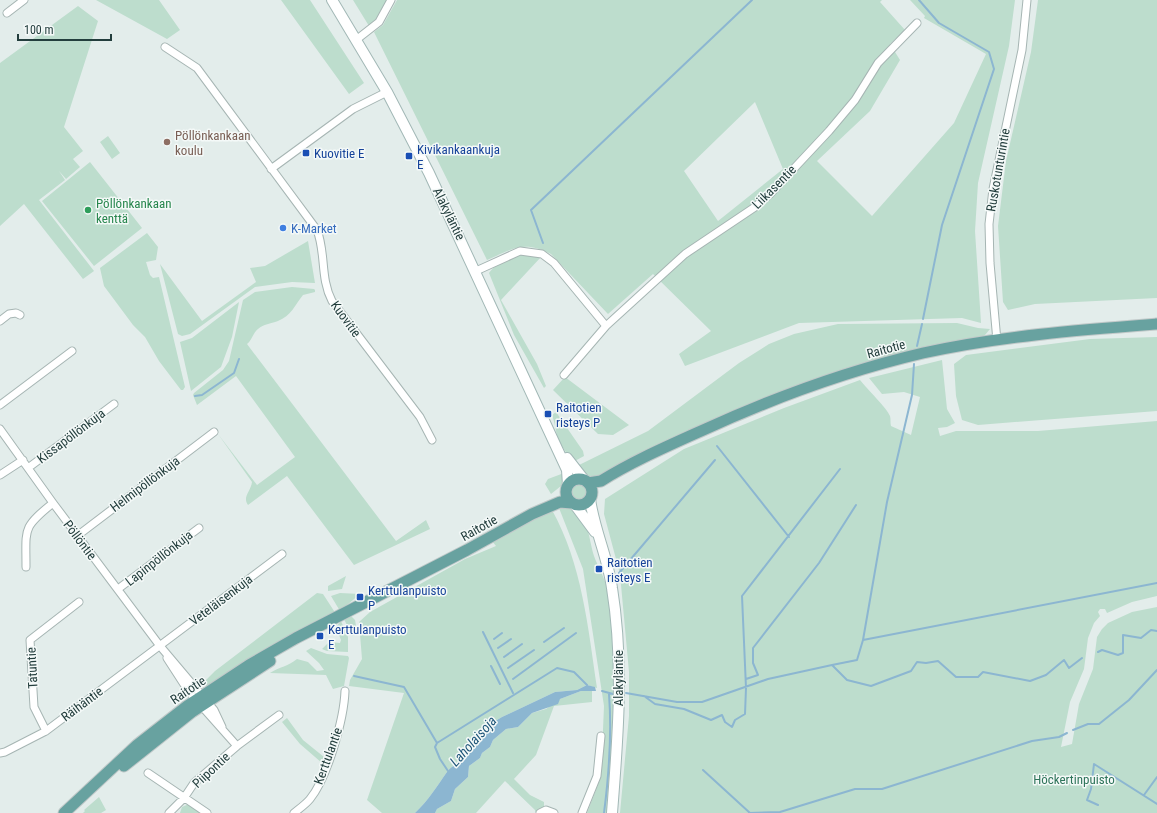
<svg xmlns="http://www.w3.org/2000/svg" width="1157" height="813" viewBox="0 0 1157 813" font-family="'Roboto Condensed',sans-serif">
<rect width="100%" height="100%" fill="#e3edeb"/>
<path fill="#bdddcd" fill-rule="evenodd" d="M96,0H159L180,30L167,39Z
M281,0H310L364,83L349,94Z
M353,0H387L377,18L369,26Z
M397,0H882L880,2L905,30L890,44L900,60L870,111L817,161L872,216L954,123L986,54L924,18L925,16L910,0H1015L1009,46L978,183L975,231L981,323L962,318L799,323L685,366L679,354L711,331L653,274L608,314L551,254C524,240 512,249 487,260L374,32L383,25ZM755,102L783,169L718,221L684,171Z
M1038,0H1157V298L1035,304L1008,310L1003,302L998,226L1006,161L1031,52Z
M78,6L98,21L64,127L83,151L73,159L80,167L66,179L59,171L65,180L39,200L94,271L83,279L24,204L0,226V63Z
M108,136L120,153L112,159L100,142Z
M90,162L142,228L94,266L42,201Z
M147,233L158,247L156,260L146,262L150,275L153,278L159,277L185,387L183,390H181L159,361L145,337L133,325L104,286L100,268Z
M308,241L315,283L292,282L255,287L190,334L182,336L178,334L160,264L202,321L256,282L250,268L265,266Z
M526,254L541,257L501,300L537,364L546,386L544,388L514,335L489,273C497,262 513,256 526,254Z
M292,287L314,289L315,290V292L303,295C295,305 291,316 278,321C270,324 264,324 258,329C253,333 252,340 247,344L396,541L426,520L430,529L354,565L287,476L248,505C242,497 251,491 252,482L218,434L257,485L295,457L236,376L197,405L193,395L194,393L223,370L229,361L243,300L255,292Z
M239,302L232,337L221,367L191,391L180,342L192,338Z
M957,323L978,328L990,329L985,335L980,338L727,414L593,480L583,474L577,466L648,431L739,363L769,344L794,334L838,324Z
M1157,337V411L978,425L962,420L956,396L954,364L966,355L1090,339Z
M942,360L947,409L955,423L947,427L938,428L940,436L956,431H1038L1157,421V596L1132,602L1107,613L1105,609H1100L1098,612L1100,616L1094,623L1088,638L1084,669L1070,702L1061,747L1072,744L1079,704L1093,669L1097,637L1102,629L1108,623L1132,612L1157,607V813H620L629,716V672L620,574L604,514L605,499L684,449L784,408L860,380C867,389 887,408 890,416C891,419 890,423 891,426L911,435L920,397L904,392L882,394L869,378Z
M565,377L629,425L613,435L598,434L553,390Z
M556,412L583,451L584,456L573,462C567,453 557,442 556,431C555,425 554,421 552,415Z
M564,473L565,480L561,486L551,494L545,484L548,479Z
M570 492a9 9 0 1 1 18 0a9 9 0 1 1-18 0Z
M563,506C590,515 587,532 594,556C598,567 605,578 607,589C612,611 612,634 613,656C614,708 612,761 607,813H587L601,777L604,706L583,569L559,508Z
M552,510C582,564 588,627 597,688L587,685L577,690L555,692L502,717L492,723L466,754L461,756C459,765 452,765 447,772C437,786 428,801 415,813H382L367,800L404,693L349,686L350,680L362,659L359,622L370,612L465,559L496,546L492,541Z
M346,576L342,589L328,591V586Z
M317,593L323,594L336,614L211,686H200L215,671Z
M340,593L360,594L340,611L331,596Z
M351,616L355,620L357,631L352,636L344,619Z
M341,621L348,637V652L327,651L322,649L329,642L340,643L341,640L336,627Z
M311,648L327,654L348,656L349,658L344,686L333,689L326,675L270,673C279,667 289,666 297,659L308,662L317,671L324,670L319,663L306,651Z
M592,690V702L554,706L536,755L514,779L530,795L544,802V809L535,812V810L505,781L476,813H435L437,809L451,801L455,789L468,777L469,766L480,758L482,753L490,747L493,740L506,729L518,727L532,713L546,709L560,699L581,691Z
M287,718L303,740L324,757L322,763L300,744L282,722Z
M99,797L106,810L101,813H83L85,811L84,810Z
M189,804L204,813H180L182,807Z"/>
<path fill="#8cb6d1" d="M587,685L595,687L596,691H581L560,699L558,704L532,713L518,727L506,729L493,740L490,747L482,753L480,758L469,766L468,777L455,789L451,801L437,809L435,813H415C428,801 437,786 447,772C452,765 459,765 461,756L466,754L492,723L502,717L555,692L577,690Z"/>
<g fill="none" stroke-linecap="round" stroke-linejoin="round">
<path stroke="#8cb6d1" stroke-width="2" d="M919,0L939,23L989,52L994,69L942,225L923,319
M543,243L531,210L752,0
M917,346L922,324
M195,396L202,395L234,373L239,359
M717,446L789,537
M619,573L715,460
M483,632L513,693
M494,639L502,633
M863,640L887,502L912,395L914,364
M544,642L564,628
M498,648L511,639
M1098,652L1102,650L1118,655L1123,653V635L1141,638L1151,630L1157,631
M504,657L522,644
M832,665L857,660L863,640L1157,583
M491,666L500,684
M508,668L534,650
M354,676L404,687L437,743
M513,679L576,633
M746,679L758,675L753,663V648L819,563L856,505
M602,691L613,694
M626,693L677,702H702L768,679L832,665L847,680L871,686L911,671L917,662L926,663L938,661L956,677H978L983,672L1030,681L1046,675L1064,660L1069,668L1082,658
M644,696L655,704L684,709L711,720L722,715L725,722L732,727L735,720L745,714L746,688L742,596L840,469
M1073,730L1088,724H1099L1129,700L1157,670
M703,770L750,813
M448,771L440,759L435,747L437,743L557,668L574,672L587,685
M1144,795L1157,777
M1098,805L1087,800L1091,789L1094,764L1157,804
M604,813C609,774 612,733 609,694
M749,813L780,812L855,789H882L1032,741L1059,737L1067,733"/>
<g stroke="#a6b5b3" stroke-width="9">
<path id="minor" d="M7,13L24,0
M356,40L379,22L391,0
M165,47L197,68L317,230C326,253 320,278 332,301L420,417L432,440
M271,169L353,109L387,92
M476,271L520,251L542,254L554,263L606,326L685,254L755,207L771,193L829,131L855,100L878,63L917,23
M0,321L9,314L16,313L20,315
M997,341L990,263L989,224L993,189L1022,50L1027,0
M564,375L606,326
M0,405L72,351
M0,429L53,503L160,646L214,710L222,727
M28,468L114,404
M0,475L23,460
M77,536L214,432
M26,567C26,528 22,528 53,503
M118,589L199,528
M167,658L189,692L237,746L194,783L184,798L169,813
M46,731L34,707L30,640L79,602
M237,746L279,715
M0,753L5,752L46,731L282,554
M148,773L207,813
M294,813C299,809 306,804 310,799C328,777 344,718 345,691
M540,813L546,810L554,813
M582,813L597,776L601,736"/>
</g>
<g stroke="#a2b8b6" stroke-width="12">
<path id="secondary" d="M332,0L387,92L429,173L567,470L568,485
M567,458L585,481
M590,499C594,529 608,558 612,588C624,662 618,738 612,813
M575,505L595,532"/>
</g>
<g stroke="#c1c9c9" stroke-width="13">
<path id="primary" d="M566 492a13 13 0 1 1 26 0a13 13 0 1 1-26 0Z
M588,483L601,481C633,461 668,446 701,431C773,398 846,371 923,353C1000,336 1079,330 1157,324
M124,766L192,712L270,661
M64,813L137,745L187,706L249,665L296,638L467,550L532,514L560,502L572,503"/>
</g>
<use href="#minor" stroke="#fff" stroke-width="7"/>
<use href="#secondary" stroke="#fff" stroke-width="10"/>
<use href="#primary" stroke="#68a2a0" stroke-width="11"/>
</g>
<circle fill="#8d6e63" stroke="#f4f9f8" stroke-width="1.5" cx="167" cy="142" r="4"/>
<g fill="#1a4fb4" stroke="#f4f9f8" stroke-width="1.5">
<rect x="302" y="149" width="8" height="8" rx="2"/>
<rect x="405" y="152" width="8" height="8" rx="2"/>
<rect x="544" y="410" width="8" height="8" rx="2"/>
<rect x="595" y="565" width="8" height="8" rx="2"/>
<rect x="356" y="593" width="8" height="8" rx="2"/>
<rect x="316" y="632" width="8" height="8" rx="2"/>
</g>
<circle fill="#2e9e5b" stroke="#f4f9f8" stroke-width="1.5" cx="88" cy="210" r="4"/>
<circle fill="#3f7fe0" stroke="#f4f9f8" stroke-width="1.5" cx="283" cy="228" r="4"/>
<g text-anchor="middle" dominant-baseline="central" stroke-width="3" stroke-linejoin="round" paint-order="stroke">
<g font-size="13" fill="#785e54" stroke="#f4f9f8" text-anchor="start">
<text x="175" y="135">Pöllönkankaan<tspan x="175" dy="15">koulu</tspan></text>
</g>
<g font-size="13" fill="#164399" stroke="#f4f9f8" text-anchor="start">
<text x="417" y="149">Kivikankaankuja<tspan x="417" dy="15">E</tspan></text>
<text x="314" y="153">Kuovitie E</text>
<text x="556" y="407">Raitotien<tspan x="556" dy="15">risteys P</tspan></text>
<text x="607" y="562">Raitotien<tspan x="607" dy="15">risteys E</tspan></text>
<text x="368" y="590">Kerttulanpuisto<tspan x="368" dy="15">P</tspan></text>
<text x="328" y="629">Kerttulanpuisto<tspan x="328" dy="15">E</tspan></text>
</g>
<g font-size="13" fill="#233e3d" stroke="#f4f9f8">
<text transform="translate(998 170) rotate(-80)">Ruskotunturintie</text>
<text transform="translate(774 187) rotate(-45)">Liikasentie</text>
<text transform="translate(449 214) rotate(64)">Alakyläntie</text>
<text transform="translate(346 319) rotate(54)">Kuovitie</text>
<text transform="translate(886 349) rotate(-15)">Raitotie</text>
<text transform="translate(71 436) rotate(-37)">Kissapöllönkuja</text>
<text transform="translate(145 484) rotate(-37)">Helmipöllönkuja</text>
<text transform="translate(479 528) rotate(-29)">Raitotie</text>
<text transform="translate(80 540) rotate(53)">Pöllöntie</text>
<text transform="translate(159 558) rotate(-38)">Lapinpöllönkuja</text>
<text transform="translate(221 600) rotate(-37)">Veteläisenkuja</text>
<text transform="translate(32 668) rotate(-93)">Tatuntie</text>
<text transform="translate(618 678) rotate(-90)">Alakyläntie</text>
<text transform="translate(188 690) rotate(-34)">Raitotie</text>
<text transform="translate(82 704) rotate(-37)">Räihäntie</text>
<text transform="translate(328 756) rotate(-70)">Kerttulantie</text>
<text transform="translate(211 770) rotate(-43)">Piipontie</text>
</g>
<g font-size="13" fill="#27864d" stroke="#f4f9f8" text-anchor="start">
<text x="96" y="203">Pöllönkankaan<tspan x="96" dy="15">kenttä</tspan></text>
</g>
<g font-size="13" fill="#366cbe" stroke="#f4f9f8" text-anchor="start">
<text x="291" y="228">K-Market</text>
</g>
<g font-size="13" fill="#2e745a" stroke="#f4f9f8">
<text x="1074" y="779">Höckertinpuisto</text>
</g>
<g font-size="14" font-style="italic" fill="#1e5579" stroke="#f4f9f8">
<text transform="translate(473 741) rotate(-48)">Laholaisoja</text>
</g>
</g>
<path d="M18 34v6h93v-6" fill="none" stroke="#233e3d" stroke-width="2"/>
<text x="24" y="34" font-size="12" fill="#233e3d" stroke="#f4f9f8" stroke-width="3" paint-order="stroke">100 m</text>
</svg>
